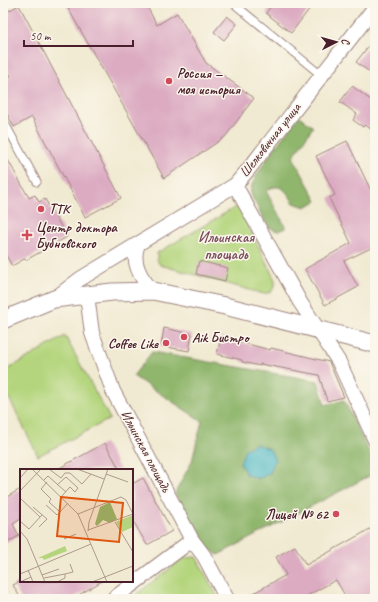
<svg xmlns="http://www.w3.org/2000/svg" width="378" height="602" viewBox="0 0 378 602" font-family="Caveat,sans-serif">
<rect width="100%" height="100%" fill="#fbf7ec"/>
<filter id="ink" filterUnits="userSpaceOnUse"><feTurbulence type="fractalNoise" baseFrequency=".025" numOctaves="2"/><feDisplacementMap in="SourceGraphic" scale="8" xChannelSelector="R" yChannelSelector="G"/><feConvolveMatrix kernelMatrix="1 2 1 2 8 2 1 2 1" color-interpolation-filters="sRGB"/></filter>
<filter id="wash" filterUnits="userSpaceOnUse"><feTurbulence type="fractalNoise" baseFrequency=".012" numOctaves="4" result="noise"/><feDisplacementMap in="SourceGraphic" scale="16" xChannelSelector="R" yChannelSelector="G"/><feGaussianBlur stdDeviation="0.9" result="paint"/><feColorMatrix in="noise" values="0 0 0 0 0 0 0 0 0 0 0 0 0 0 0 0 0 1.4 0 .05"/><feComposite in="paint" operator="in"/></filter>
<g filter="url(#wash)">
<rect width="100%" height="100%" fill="#f1ead2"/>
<path fill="#b4d57d" stroke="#7f7a54" d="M238,207L241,211L275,280V286L271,292L264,294L160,265L157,260V253L234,208Z
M65,336L110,419L38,456L3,386V372Z
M196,557L219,599H130L184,558Z"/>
<path fill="#8fb66c" stroke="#6c6a4c" d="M299,116L313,127L293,157L317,201L305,207L294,203C286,191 281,181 266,191L286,228L278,231C267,229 265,221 260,212C257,205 250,197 251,189C253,174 288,131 299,116Z
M152,352L318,381L325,405L344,400L375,464V473L218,555L201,543L175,493L192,461L202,421L133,376Z"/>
<path fill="#47b6c2" stroke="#486a76" d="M256,444L270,449L275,460L270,473L258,479L246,474L240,463L245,449Z"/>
<g id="blocks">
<path fill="#dcabc2" d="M65,3H145L157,25L177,13L206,63L254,98L225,137L164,178Z
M273,3H314L291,33L266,13Z
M19,5L121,198L85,217L32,117L14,127L3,106V80L11,76L3,62V14Z
M227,16L237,24L224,40L214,32Z
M375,38V76L356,62Z
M352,86L375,103V132L365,125L363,127L353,120L357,114L340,102Z
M347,141L375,199V246L344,261L358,287L325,305L305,269L351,243L329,198L335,195L316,156Z
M3,151L29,198L35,195L39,202L45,199L67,237L26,260L24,259L12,266L3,250Z
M199,261L228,268L225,281L196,274Z
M164,328L192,334L189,351L161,346Z
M221,337L270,350L271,348L329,362L344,397L327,401L319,375L260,364V366L242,362V360L217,354Z
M105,443L120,470H56Z
M143,478L172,531L147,545L132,519V484Z
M21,489V519L13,524L19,536L3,545V499Z
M370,529L375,538V599H347L336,580L301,599H243L286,575L276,557L295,546L306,565Z
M21,581H102L72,599H21L13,585Z"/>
</g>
</g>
<g filter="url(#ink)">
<use href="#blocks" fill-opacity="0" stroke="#9e847e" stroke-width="1"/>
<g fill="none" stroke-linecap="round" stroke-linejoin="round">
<g stroke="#9e847e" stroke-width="9">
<path id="service" d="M233,3L321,75
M3,120L37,182"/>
</g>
<g stroke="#9e847e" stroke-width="16">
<path id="minor" d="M235,185L300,302L339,362L375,440
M138,244C131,261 140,278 153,291
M87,295L92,333L113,391L192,540L204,556L227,599
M54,299L80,279L235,185L248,170L375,7
M113,599L192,540"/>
</g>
<g stroke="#9e847e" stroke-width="19">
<path id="tertiary" d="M3,320L54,299L112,292L153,291L225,306L375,344"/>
</g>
<use href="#service" stroke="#fff" stroke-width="7"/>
<use href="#minor" stroke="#fff" stroke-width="14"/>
<use href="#tertiary" stroke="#fff" stroke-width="17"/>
</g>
</g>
<g fill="#d1495b" stroke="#fbf7ec" stroke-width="1.5">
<circle cx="169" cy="81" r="4"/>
<circle cx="41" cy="209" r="4"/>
<path d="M25 229h4v4h4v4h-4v4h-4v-4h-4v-4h4z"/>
<circle cx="184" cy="337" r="4"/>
<circle cx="166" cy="343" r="4"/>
<circle cx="336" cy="514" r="4"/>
</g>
<g text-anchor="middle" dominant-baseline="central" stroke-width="3" stroke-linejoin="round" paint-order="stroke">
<g font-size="14" font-weight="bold" fill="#4a1f2b" stroke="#fbf7ec" text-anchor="start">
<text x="177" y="73">Россия —<tspan x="177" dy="16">моя история</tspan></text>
<text x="49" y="209">ТТК</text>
<text x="36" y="227">Центр доктора<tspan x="36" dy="16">Бубновского</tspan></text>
<text x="192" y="337">Aik Бистро</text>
<text x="158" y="343" text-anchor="end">Coffee Like</text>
<text x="328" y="514" text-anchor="end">Лицей № 62</text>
</g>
<g font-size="14" fill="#4a1f2b" stroke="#fbf7ec">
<text transform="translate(270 140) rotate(-52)">Шелковичная улица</text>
<text transform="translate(146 451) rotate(62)">Ильинская площадь</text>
</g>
<g font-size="15" font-weight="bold" fill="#7d5060" stroke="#fbf7ec">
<text x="226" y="237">Ильинская<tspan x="226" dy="17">площадь</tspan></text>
</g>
</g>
<g transform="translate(20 469)">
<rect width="113" height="113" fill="#f1ead2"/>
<path d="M113,46V58L102,63L96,53ZM45,77L47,82L24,91L23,89H18Z" fill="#b4d57d"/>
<path d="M90,33L97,50L90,54L83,51L77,57L75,55L80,38Z" fill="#8fb66c"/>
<path fill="none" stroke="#ae998f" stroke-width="1" d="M12,0L58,45L87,113M29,0L41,9L45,4H50L62,15L71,5M57,0L84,10M86,5L108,13M0,9L8,0M24,11L28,7L46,23M27,13L21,20L31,30L29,33L40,43L48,34M37,16L46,8L58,19L55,23L50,18L41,28M0,22L21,0M0,29L20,48M26,36L37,46L40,43M13,38L27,50L19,58M58,45L101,28L106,31L113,45L68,61M0,52L9,60L22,46M95,53L113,83M0,62L7,70L25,113M68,62L69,53L88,0M44,70L56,65M8,101L13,113M0,105L71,75M45,105L53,103L50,95M22,106L39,100M24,109L45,105V109L37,113M0,113L11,108M72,113L113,97"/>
<path fill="#e0560e" fill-opacity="0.15" stroke="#e0560e" stroke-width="2" d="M41,28L103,34L99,73L37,67Z"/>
<rect width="113" height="113" fill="none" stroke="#4a1f2b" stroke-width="2"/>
</g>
<rect width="378" height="602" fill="none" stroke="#fbf7ec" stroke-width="16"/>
<g transform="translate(336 42) rotate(84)" stroke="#fbf7ec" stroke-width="3" paint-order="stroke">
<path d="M0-3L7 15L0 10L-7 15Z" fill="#4a1f2b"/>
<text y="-6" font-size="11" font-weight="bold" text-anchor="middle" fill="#4a1f2b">С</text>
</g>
<path d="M24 40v6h109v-6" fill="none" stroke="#4a1f2b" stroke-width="2"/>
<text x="30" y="40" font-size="12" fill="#4a1f2b" stroke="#fbf7ec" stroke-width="3" paint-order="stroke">50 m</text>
</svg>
